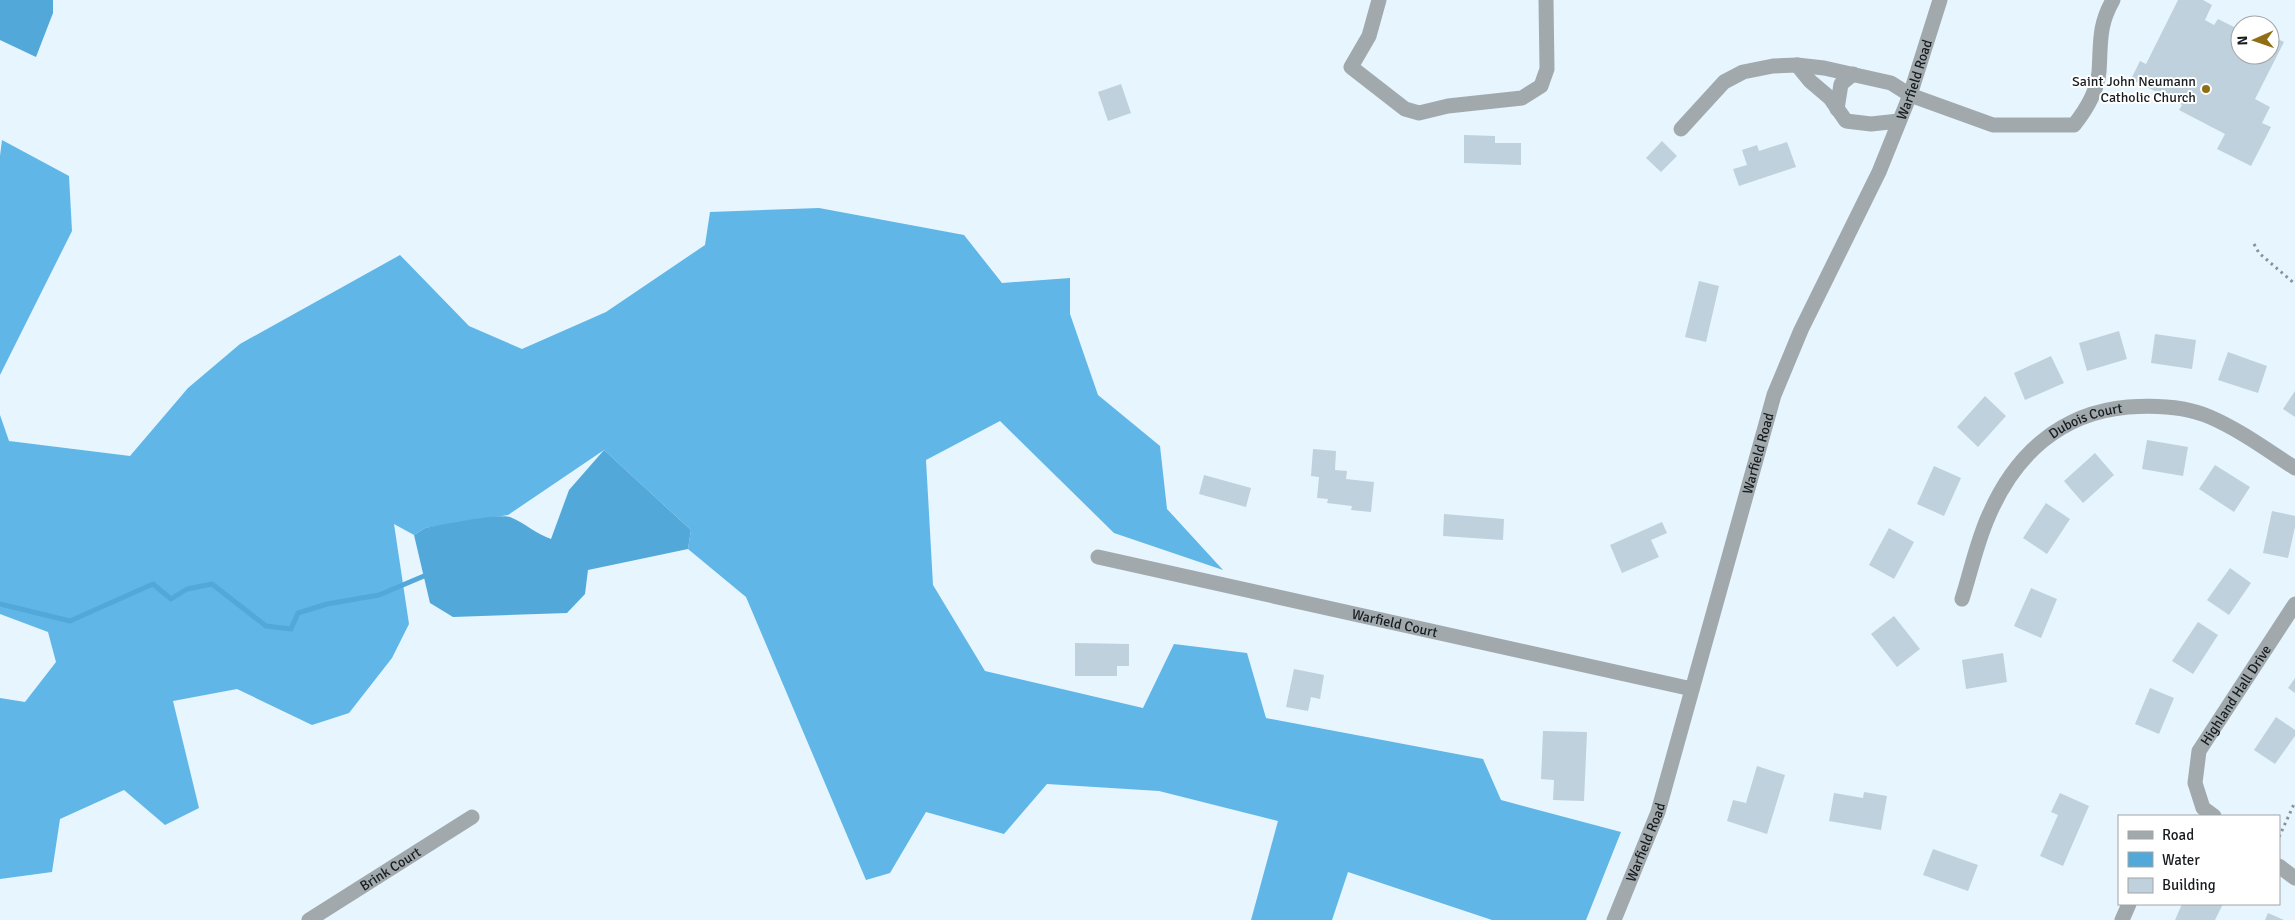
<svg xmlns="http://www.w3.org/2000/svg" width="2295" height="920" viewBox="0 0 2295 920" font-family="Signika,sans-serif">
<rect width="100%" height="100%" fill="#e7f5fe"/>
<path fill="#5fb6e7" d="M2,140L69,176L72,231L0,375V156Z
M819,208L964,235L1002,283L1070,278V314L1098,395L1160,446L1167,509L1223,570L1114,533L1000,421L926,460L933,585L985,671L1143,708L1174,644L1247,653L1266,718L1483,759L1501,800L1621,832L1586,920H1492L1348,872L1332,920H1251L1278,821L1159,791L1047,784L1004,834L926,812L890,873L866,880L746,597L688,549L691,530L604,450L508,515L425,528L414,535L394,524L409,624L392,658L349,713L312,725L237,689L173,701L199,808L165,825L124,790L60,819L52,872L0,879V698L25,702L56,662L48,632L0,614V415L9,441L130,456L188,388L240,344L400,255L469,326L522,349L606,312L705,245L710,212Z"/>
<path fill="#52a9d9" d="M0,0H53V13L36,57L0,40Z
M604,450L691,530L688,549L588,570L585,594L567,613L453,617L430,603L414,535L425,528C439,525 500,513 510,517C525,523 536,534 551,539L569,490Z"/>
<g fill="none" stroke-linecap="round" stroke-linejoin="round">
<path stroke="#52a9d9" stroke-width="5" d="M0,604L70,621L153,584L171,599L187,589L212,584L266,626L291,629L298,613L327,604L379,595L424,576"/>
</g>
<path fill="#bfd1dc" d="M2178,0H2203L2212,5L2205,20L2214,25L2218,19L2240,30V55H2270V35L2284,42L2255,99L2270,107L2262,123L2271,127L2251,166L2217,149L2225,134L2179,110L2182,105L2131,79L2140,61L2146,64Z
M1121,84L1131,113L1108,121L1098,92Z
M1464,135L1495,136V143H1521V165L1464,163Z
M1662,141L1677,156L1661,172L1646,158Z
M1787,142L1796,167L1739,186L1733,169L1747,165L1742,150L1757,145L1759,151Z
M1699,281L1719,286L1706,342L1685,337Z
M2119,331L2127,359L2087,371L2079,343Z
M2155,334L2196,340L2192,369L2151,363Z
M2228,352L2267,366L2258,393L2218,380Z
M2051,356L2064,383L2025,400L2014,373Z
M2295,391V417L2283,409Z
M1985,396L2006,416L1978,447L1957,427Z
M2147,440L2188,447L2183,476L2142,469Z
M1313,449L1336,451L1335,470L1347,471L1346,479L1374,482L1371,512L1351,510L1352,506L1327,503L1328,499L1317,498L1319,477L1311,476Z
M2095,453L2114,475L2083,503L2064,481Z
M2215,465L2250,487L2234,512L2199,489Z
M1934,466L1961,478L1944,516L1917,504Z
M1204,475L1251,488L1246,507L1199,494Z
M2046,503L2070,519L2047,554L2023,538Z
M2272,511L2295,516V527L2288,558L2263,553Z
M1444,514L1504,519L1503,540L1443,536Z
M1662,522L1667,533L1651,540L1659,557L1622,573L1610,545Z
M1889,528L1914,542L1894,579L1869,565Z
M2230,568L2251,583L2229,615L2207,600Z
M2031,588L2057,599L2041,638L2014,626Z
M1894,616L1920,649L1897,667L1871,634Z
M2198,622L2218,635L2193,674L2172,661Z
M1075,643L1129,644V666H1117V676H1075Z
M2003,653L2007,682L1966,689L1962,660Z
M1294,669L1324,675L1320,699L1311,697L1308,711L1286,707Z
M2295,678V693L2288,688Z
M2150,688L2174,698L2159,734L2135,724Z
M2276,717L2295,730V736L2275,764L2254,750Z
M1543,731L1587,732L1584,801L1553,800L1554,780L1541,779Z
M1757,766L1785,775L1767,834L1727,821L1733,800L1746,803Z
M1864,792L1887,796L1881,830L1829,821L1834,793L1863,798Z
M2060,793L2089,806L2063,866L2040,856L2058,815L2051,812Z
M1933,849L1978,865L1968,891L1923,875Z
M2182,904H2223L2215,920H2175Z
M2268,913L2284,920H2265Z"/>
<g fill="none" stroke-linecap="round" stroke-linejoin="round">
<path stroke="#889299" stroke-width="3" stroke-dasharray="2.5 4" stroke-linecap="butt" d="M2254,244L2259,253L2295,284
M2279,837L2295,802"/>
<g stroke="#a1a9ad" stroke-width="15">
<path d="M1379,0L1369,36L1351,67L1405,109L1419,113L1448,106L1522,98L1541,86L1547,69L1546,0"/>
<path d="M1797,65L1810,81L1830,98L1846,121L1871,124L1899,121"/>
<path d="M1837,109L1841,84L1853,74"/>
<path d="M1681,129L1724,82L1743,72L1773,66L1797,65L1824,68L1891,83L1910,95L1993,125H2074C2086,110 2097,92 2099,72C2101,44 2098,26 2113,0"/>
<path id="s1" d="M1098,557L1692,689"/>
<path id="s2" d="M1962,599C1971,571 1977,541 1989,515C2015,455 2060,413 2128,407C2156,405 2185,406 2210,417C2240,430 2267,450 2295,468"/>
<path id="s3" d="M2214,816L2203,808L2195,783L2199,751L2295,604"/>
<path d="M2279,866L2295,878"/>
<path id="s4" d="M309,920L472,817"/>
<path id="s5" d="M1614,920L1658,812L1774,395L1801,330L1879,172L1910,95L1940,0"/>
<path d="M2122,920L2129,904"/>
</g>
</g>
<circle fill="#906f14" stroke="#fff" stroke-width="2" cx="2206" cy="89" r="5"/>
<g text-anchor="middle" dominant-baseline="central" stroke-width="4" stroke-linejoin="round" paint-order="stroke">
<g font-size="14" fill="#161c20" stroke="#fff">
<text stroke="none"><textPath href="#s5" startOffset="895">Warfield Road</textPath></text>
<text stroke="none"><textPath href="#s2" startOffset="229">Dubois Court</textPath></text>
<text stroke="none"><textPath href="#s5" startOffset="489">Warfield Road</textPath></text>
<text stroke="none"><textPath href="#s1" startOffset="304">Warfield Court</textPath></text>
<text stroke="none"><textPath href="#s3" startOffset="139">Highland Hall Drive</textPath></text>
<text stroke="none"><textPath href="#s5" startOffset="84">Warfield Road</textPath></text>
<text stroke="none"><textPath href="#s4" startOffset="96">Brink Court</textPath></text>
</g>
<g font-size="14" fill="#161c20" stroke="#fff" text-anchor="end">
<text x="2196" y="81">Saint John Neumann<tspan x="2196" dy="16">Catholic Church</tspan></text>
</g>
</g>
<rect x="2118" y="815" width="162" height="90" fill="#ffffff" stroke="#a2a4a6"/>
<rect x="2128" y="831" width="25" height="8" fill="#a1a9ad" stroke="#a2a4a6"/>
<text x="2162" y="840" font-size="15" fill="#161c20">Road</text>
<rect x="2128" y="852" width="25" height="15" fill="#52a9d9" stroke="#a2a4a6"/>
<text x="2162" y="865" font-size="15" fill="#161c20">Water</text>
<rect x="2128" y="878" width="25" height="15" fill="#bfd1dc" stroke="#a2a4a6"/>
<text x="2162" y="890" font-size="15" fill="#161c20">Building</text>
<g transform="translate(2255 40) rotate(268)"><circle r="24" fill="#ffffff" stroke="#a2a4a6"/>
<path d="M0-4L9 19L0 12L-9 19Z" fill="#906f14"/>
<text y="-8" font-size="14" font-weight="bold" text-anchor="middle" fill="#161c20">N</text>
</g>
</svg>
